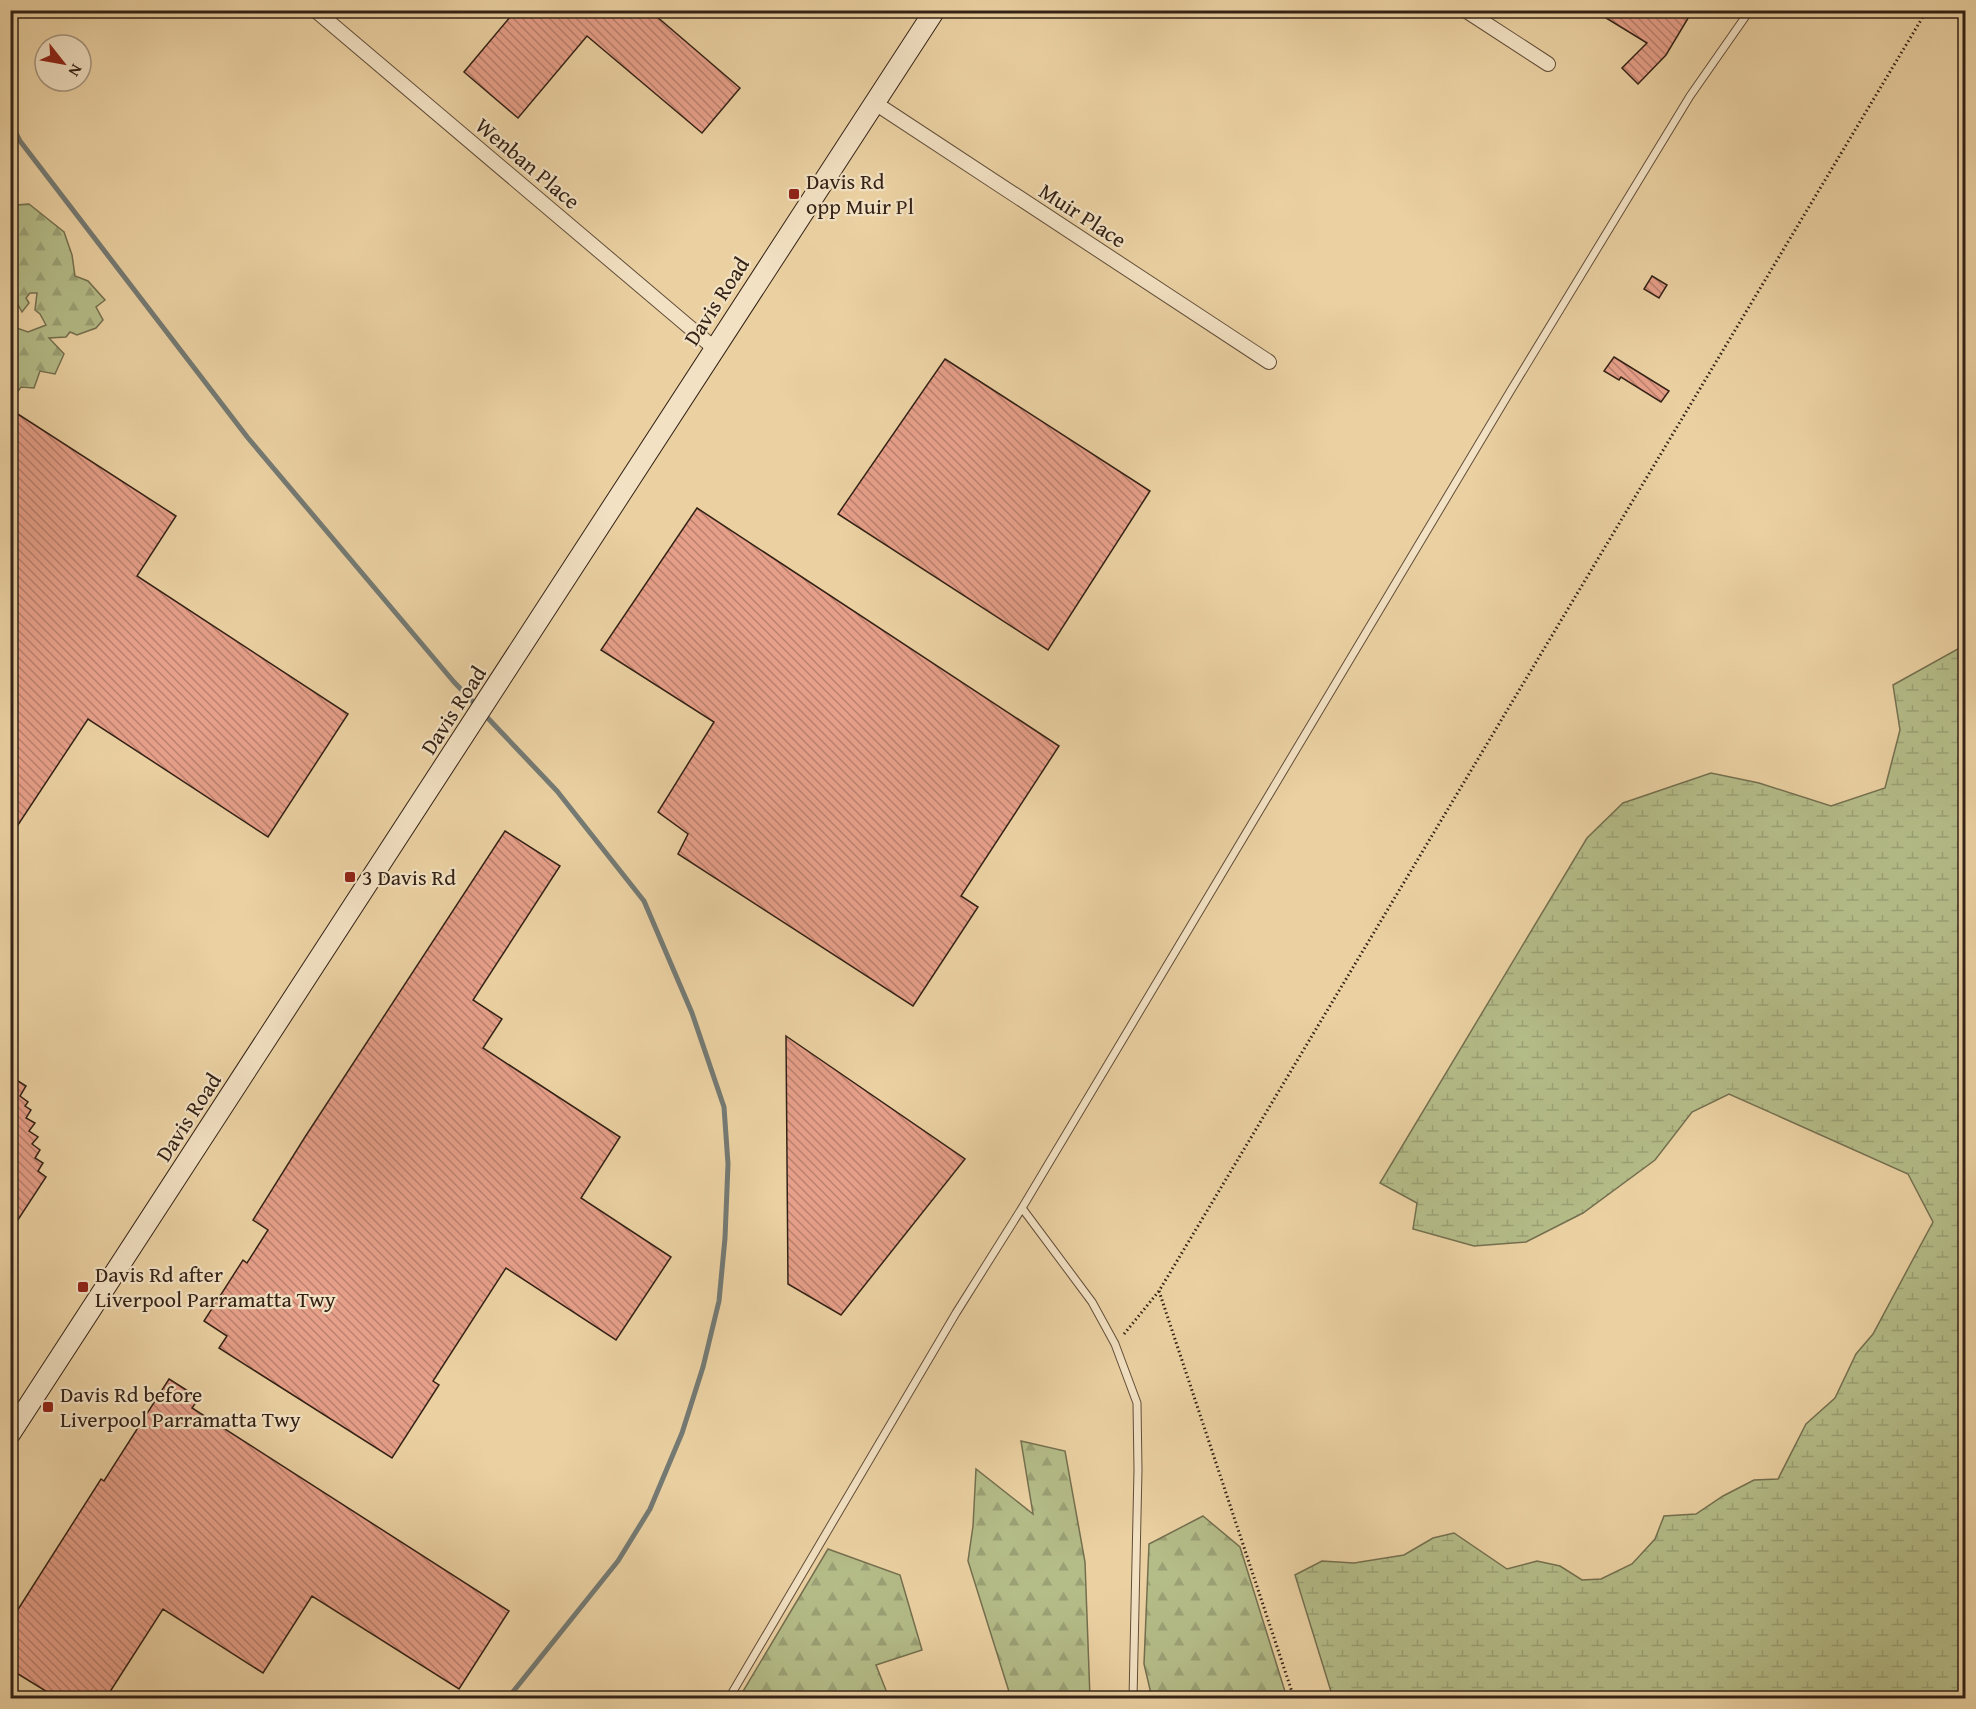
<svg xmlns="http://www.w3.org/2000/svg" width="1976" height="1709" viewBox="0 0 1976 1709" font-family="'Gentium Book Plus',serif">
<defs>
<pattern id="forest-firs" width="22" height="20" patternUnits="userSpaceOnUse" patternTransform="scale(1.5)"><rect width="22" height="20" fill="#b4bc88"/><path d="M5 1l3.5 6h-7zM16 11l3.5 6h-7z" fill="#9ba175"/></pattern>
<pattern id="wetland-marsh" width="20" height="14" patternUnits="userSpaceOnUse" patternTransform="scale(1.5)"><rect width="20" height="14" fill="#b4bc88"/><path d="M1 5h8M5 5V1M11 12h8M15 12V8" fill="none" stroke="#9ba175"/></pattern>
<pattern id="building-back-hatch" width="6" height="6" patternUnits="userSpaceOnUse" patternTransform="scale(1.5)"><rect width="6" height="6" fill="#e69f89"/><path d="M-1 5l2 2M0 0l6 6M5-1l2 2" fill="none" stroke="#bb816f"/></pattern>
</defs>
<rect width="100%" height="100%" fill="#ebd1a2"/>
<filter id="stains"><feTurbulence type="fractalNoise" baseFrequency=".00333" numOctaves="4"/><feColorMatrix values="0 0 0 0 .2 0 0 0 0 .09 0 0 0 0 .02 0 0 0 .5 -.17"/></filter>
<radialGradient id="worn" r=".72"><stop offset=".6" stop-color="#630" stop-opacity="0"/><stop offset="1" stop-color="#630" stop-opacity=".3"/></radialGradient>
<path fill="url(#forest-firs)" stroke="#746f4f" stroke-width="1.5" d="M29,204L64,232L72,255L75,276L88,281L105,300L96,307L103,320L96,328L77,335L70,332L66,337L49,338L64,354L55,374L40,371L34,388L21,387L11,401V326L28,332L46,325L40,314L35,310L37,293H30L26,298L29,303L22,312L17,303H11V211L16,205Z
M1021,1441L1065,1451L1085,1562L1090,1698H1011L968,1561L973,1526L976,1469L1033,1514Z
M1203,1516L1240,1547L1287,1698H1152L1144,1664L1149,1544Z
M828,1549L900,1575L922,1650L876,1665L889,1698H739Z"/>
<path fill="url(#wetland-marsh)" stroke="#746f4f" stroke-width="1.5" d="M1965,645V1698H1333L1295,1575L1322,1561L1354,1563L1404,1555L1433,1538L1454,1533L1507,1569L1537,1561L1560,1566L1582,1580L1601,1579L1632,1564L1655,1539L1664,1516L1696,1514L1723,1496L1754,1480L1778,1479L1806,1424L1835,1398L1856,1354L1873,1334L1933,1222L1908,1174L1729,1094L1692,1112L1655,1160L1583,1213L1526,1242L1474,1246L1413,1229L1417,1203L1380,1183L1587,838L1623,803L1711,773L1759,783L1831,806L1885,788L1900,730L1893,685Z"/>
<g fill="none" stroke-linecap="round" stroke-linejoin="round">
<path stroke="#747a74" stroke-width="5" d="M10,122L20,141L248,438L454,682L477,706
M483,713L557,791L644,901L692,1013L724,1107L728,1164L725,1238L719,1301L703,1367L682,1433L650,1509L618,1561L508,1698"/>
</g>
<path fill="url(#building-back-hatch)" stroke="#342216" stroke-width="1.5" d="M516,10H649L740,88L702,133L587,36L518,118L464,72Z
M1593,10H1693L1666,55L1638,84L1622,68L1647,43Z
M1652,276L1667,285L1659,298L1644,289Z
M1614,357L1669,391L1661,402L1621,377L1619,380L1604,371Z
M945,359L1150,491L1048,650L838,514Z
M10,409L176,516L137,576L348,714L268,837L88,719L10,837Z
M697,508L1059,746L961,896L978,907L913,1006L678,854L688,834L658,812L714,722L601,650Z
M505,831L560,866L473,1000L502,1019L483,1048L620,1137L581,1198L671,1257L616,1340L506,1268L433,1381L439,1385L392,1458L219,1348L227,1336L204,1321L243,1260L247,1263L268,1230L253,1220L305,1137Z
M786,1036L965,1159L841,1315L788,1284Z
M10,1076L26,1086L20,1096L28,1102L25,1106L31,1110L26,1118L35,1123L29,1131L38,1137L32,1144L40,1150L35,1158L43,1163L38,1171L46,1177L10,1232Z
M169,1379L199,1398L192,1408L509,1611L459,1689L312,1596L263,1673L163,1609L106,1698H57L10,1669V1622L101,1479L104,1481Z"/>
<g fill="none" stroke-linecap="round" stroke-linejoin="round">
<g stroke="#624e39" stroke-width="9">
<path id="lane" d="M1022,1208L1092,1302L1115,1344L1137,1403L1138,1470L1133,1698
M729,1698L956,1313L1022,1208L1511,390L1690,96L1750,10"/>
</g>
<g stroke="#624e39" stroke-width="16">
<path id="street" d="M315,10L714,348
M1465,10L1548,64
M875,103L1269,362"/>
</g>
<g stroke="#342216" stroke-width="22">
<path id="secondary" d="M10,1434L935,10"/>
</g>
<path stroke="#342216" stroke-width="3" stroke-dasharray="1.5 3" stroke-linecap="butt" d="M1159,1291L1294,1698
M1124,1334L1159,1291L1927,10"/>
<use href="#lane" stroke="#f2e1c3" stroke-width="7"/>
<use href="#street" stroke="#f2e1c3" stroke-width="14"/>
<use href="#secondary" stroke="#f2e1c3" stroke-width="20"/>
</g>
<g fill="#8f2418" stroke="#f2e1c3" stroke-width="2">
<rect x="788" y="188" width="12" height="12" rx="3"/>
<rect x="344" y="871" width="12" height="12" rx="3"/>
<rect x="77" y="1281" width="12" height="12" rx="3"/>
<rect x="42" y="1401" width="12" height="12" rx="3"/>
</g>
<g text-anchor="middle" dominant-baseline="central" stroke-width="4.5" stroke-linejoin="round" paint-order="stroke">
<g font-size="22" fill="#342216" stroke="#f2e1c3">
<text transform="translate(528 163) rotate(40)">Wenban Place</text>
<text transform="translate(1083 215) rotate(33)">Muir Place</text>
<text transform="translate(716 301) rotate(-57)">Davis Road</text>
<text transform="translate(453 710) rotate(-57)">Davis Road</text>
<text transform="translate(188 1117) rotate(-57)">Davis Road</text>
</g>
<g font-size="22" fill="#342216" stroke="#f2e1c3" text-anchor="start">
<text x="806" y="181">Davis Rd<tspan x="806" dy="25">opp Muir Pl</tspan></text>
<text x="362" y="877">3 Davis Rd</text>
<text x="95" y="1274">Davis Rd after<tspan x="95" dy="25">Liverpool Parramatta Twy</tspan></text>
<text x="60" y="1394">Davis Rd before<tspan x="60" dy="25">Liverpool Parramatta Twy</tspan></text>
</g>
</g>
<rect width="1976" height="1709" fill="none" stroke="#ebd1a2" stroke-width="36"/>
<rect x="12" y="12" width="1952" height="1685" fill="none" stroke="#342216" stroke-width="3"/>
<rect x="18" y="18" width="1940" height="1673" fill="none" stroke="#342216" stroke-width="1.5"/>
<g transform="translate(63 63) rotate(121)"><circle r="28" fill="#f2e1c3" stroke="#a6957e" stroke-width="1.5"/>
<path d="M0-4.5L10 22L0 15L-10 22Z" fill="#8f2418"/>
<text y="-9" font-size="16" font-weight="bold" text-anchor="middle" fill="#342216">N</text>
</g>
<rect width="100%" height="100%" filter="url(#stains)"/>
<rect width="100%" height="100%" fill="url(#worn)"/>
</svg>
